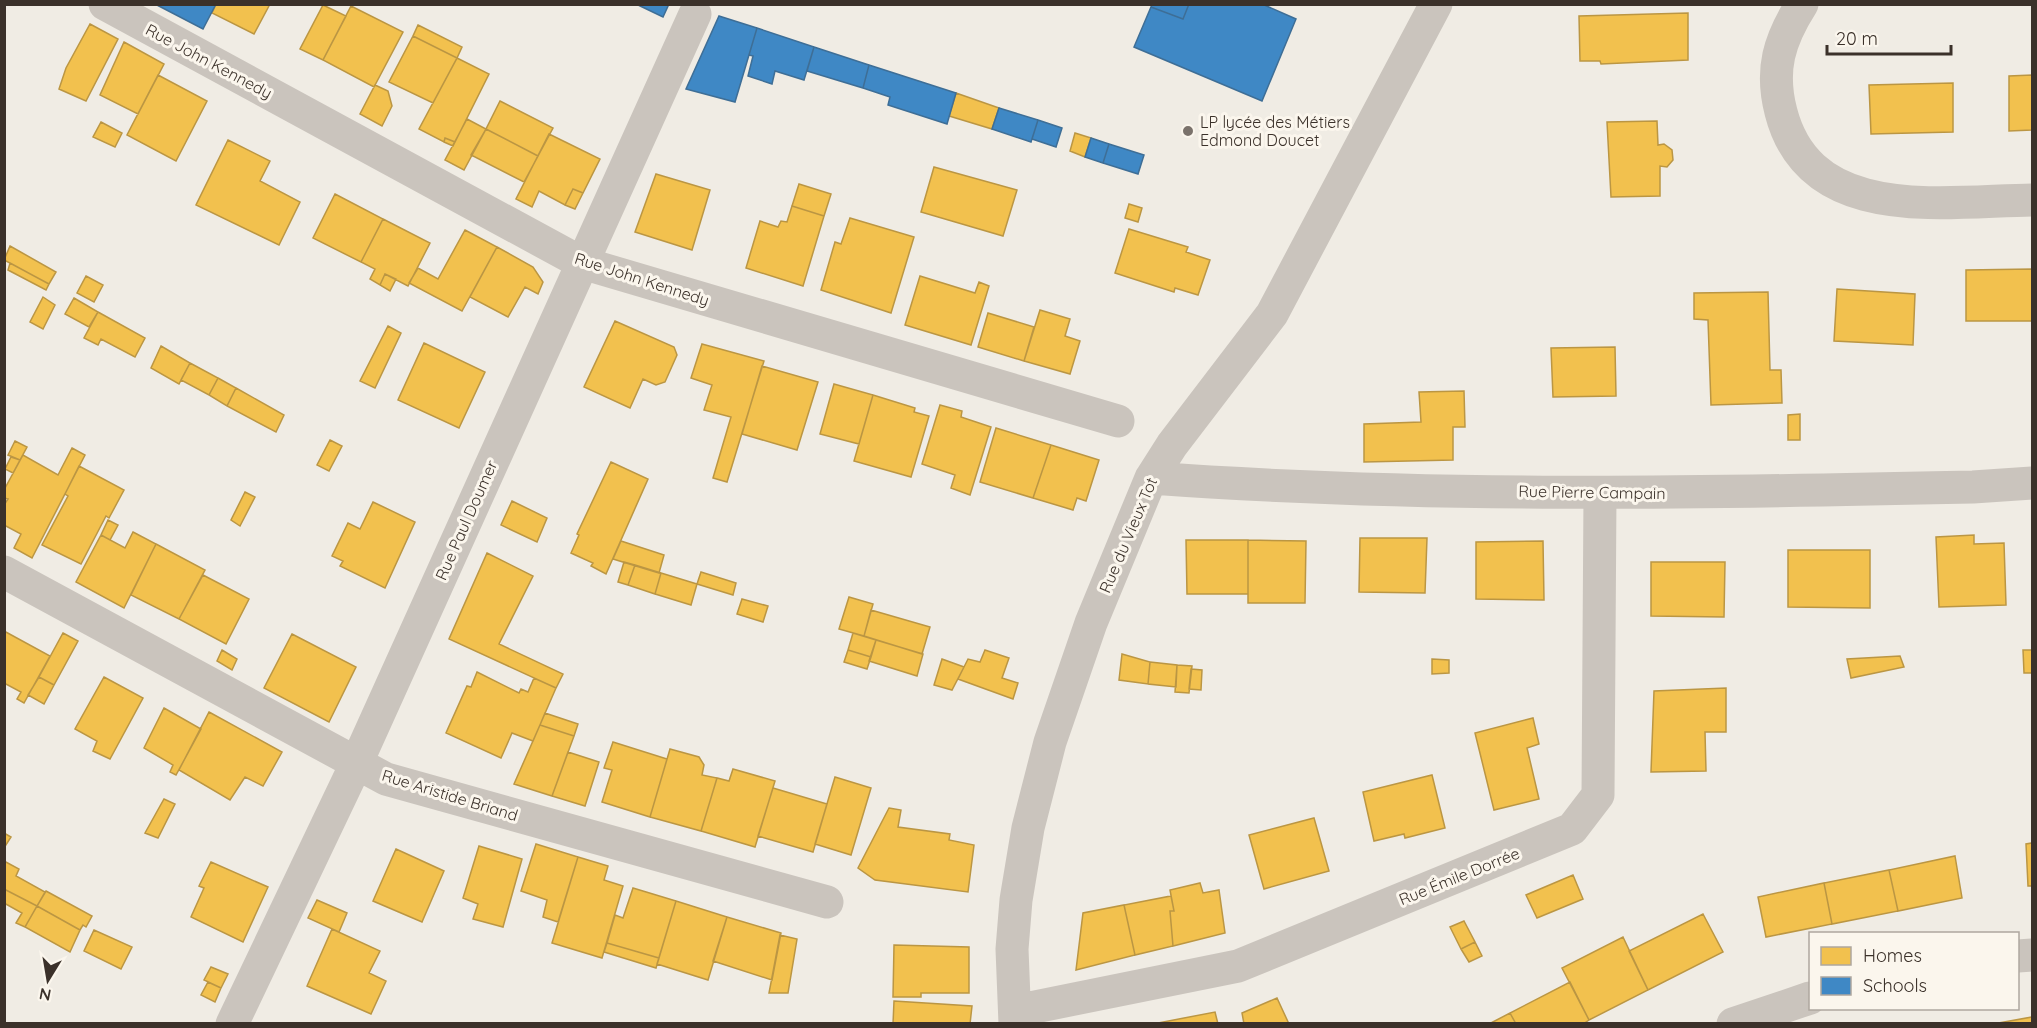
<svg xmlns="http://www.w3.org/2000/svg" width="2037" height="1028" viewBox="0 0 2037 1028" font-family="Quicksand,sans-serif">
<rect width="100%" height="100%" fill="#f0ece4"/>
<path fill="#f2c14e" stroke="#bb9643" stroke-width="1.5" d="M216,4H270L254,34L212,13Z
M323,5L346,16L323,60L300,49Z
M351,6L403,32L374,87L323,60Z
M1688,13V60L1601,64L1600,61H1580L1579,16Z
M90,24L118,39L86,101L59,89L66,68Z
M418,25L462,47L457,58L413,36Z
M413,36L457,58L433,103L389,82Z
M124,42L164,64L138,114L100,95Z
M457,58L489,74L455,142L445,138L444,142L419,129Z
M158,75L207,101L176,161L127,135Z
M2032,75V130L2009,131V76Z
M1953,83V132L1871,134L1869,85Z
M375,85L388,91L392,106L382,126L360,114Z
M956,93L999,108L992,129L949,116Z
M500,101L553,128L538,156L486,129Z
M467,119L486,129L464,170L445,160Z
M1657,121L1658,145L1664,144L1672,150L1673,160L1667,167L1660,166V196L1611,197L1607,122Z
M101,122L122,133L115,147L93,137Z
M486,129L538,156L524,182L471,155Z
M1075,133L1091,138L1085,157L1070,151Z
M549,134L600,159L583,193L573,189L565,205L539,191L532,207L516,199Z
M445,138L455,142L453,146L444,142Z
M228,140L270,161L260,181L300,202L279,245L196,205Z
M934,167L1017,190L1003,236L921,212Z
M656,174L710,190L692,250L635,232Z
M799,184L831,194L824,216L792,206Z
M573,189L583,193L575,209L565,205Z
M335,194L383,219L361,262L313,238Z
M1129,204L1142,208L1138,222L1125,218Z
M792,206L824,216L803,286L746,268L760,221L778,227L781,221L787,222Z
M850,218L914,237L891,313L821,290L835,242L841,244Z
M383,219L430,243L408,286L385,274L380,285L370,279L375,269L361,262Z
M1129,229L1188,247L1186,252L1210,260L1198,295L1175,288L1174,292L1115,273Z
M465,230L497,247L462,311L409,283L418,268L438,279Z
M10,246L56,272L49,284L4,260Z
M497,247L533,267L543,282L538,294L525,287L508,317L470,297Z
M10,263L49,284L46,290L8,270Z
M2032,269V321H1966V270Z
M385,274L396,279L390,291L380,285Z
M86,276L103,285L94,302L77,293Z
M920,276L975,293L979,282L989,286L971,345L905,325Z
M1837,289L1915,294L1913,345L1834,341Z
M1768,292L1770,370H1781L1782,403L1711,405L1708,320L1694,319V293Z
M43,297L55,305L43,329L30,322Z
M74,298L98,312L89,327L65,314Z
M1040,310L1070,319L1065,336L1080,341L1070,374L1024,361Z
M98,312L145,338L135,357L101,339L98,345L84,338Z
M988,313L1034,327L1024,361L978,347Z
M615,321L674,347L677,355L665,382L656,385L643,379L630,408L584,387Z
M388,326L401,333L375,388L360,381Z
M424,343L485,372L459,428L398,400Z
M702,344L764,361L727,482L713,478L731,417L704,410L712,385L691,378Z
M161,346L190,363L179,384L151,368Z
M1615,347L1616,396L1553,397L1551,348Z
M190,363L218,378L209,395L181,380Z
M762,366L818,382L797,450L742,434Z
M218,378L236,388L227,406L209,395Z
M834,384L873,395L859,444L820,434Z
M236,388L284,415L276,432L227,406Z
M1464,391L1465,427H1453V460L1364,462V424L1421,422L1419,392Z
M873,395L915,408L914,412L929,416L911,477L854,461Z
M940,405L962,411L961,417L991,427L970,495L951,488L955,475L922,464Z
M1800,414V440H1788V415Z
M996,428L1051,445L1033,498L980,482Z
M330,440L342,446L329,471L317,465Z
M15,441L27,447L20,460L8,455Z
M1051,445L1099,460L1086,501L1077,498L1073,510L1033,498Z
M72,448L85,455L32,558L14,548L21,534L4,525V505L8,499L4,498V490L23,455L58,475Z
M11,457L20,460L13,473L5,469Z
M611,462L648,479L606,574L591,566L593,563L571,553L579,535L577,534Z
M79,466L124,490L109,518L106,516L81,564L42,545L68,496L65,494Z
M245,492L255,497L240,526L231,520Z
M512,501L547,518L537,542L501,525Z
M373,502L415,522L385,588L340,566L343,561L332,556L348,523L360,529Z
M108,520L118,525L110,540L101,535Z
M133,532L156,544L124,608L76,582L101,535L125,548Z
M1974,535V544L2004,543L2006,605L1939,607L1936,537Z
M1360,538H1427L1425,593L1359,592Z
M1186,540H1248V594H1187Z
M1248,540L1306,541L1305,603H1248Z
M621,541L664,555L659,573L613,559Z
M1543,541L1544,600L1476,599V542Z
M156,544L205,570L179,619L131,595Z
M1788,550H1870V608L1788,607Z
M487,553L533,576L499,644L563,674L556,688L449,639Z
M624,562L635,565L628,585L618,582Z
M1651,562H1725L1724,617L1651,616Z
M635,565L661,573L655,594L628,585Z
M701,572L736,583L733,595L697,584Z
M661,573L697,584L691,605L655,594Z
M203,575L249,599L226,644L179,619Z
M849,597L873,604L864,636L839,629Z
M742,599L768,606L763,622L737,614Z
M871,610L930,627L922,654L864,636Z
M4,631L50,656L24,703L17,699L21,692L4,683Z
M63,633L78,641L54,685L39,677Z
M853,633L876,640L871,657L848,650Z
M292,634L356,667L329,722L264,688Z
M876,640L923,654L917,676L869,661Z
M222,650L237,659L232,670L217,661Z
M848,650L871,657L867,669L844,662Z
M985,650L1009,658L1002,678L1018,683L1013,699L958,679L968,659L980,662Z
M2023,650H2032V673H2024Z
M1122,654L1150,662L1148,684L1119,680Z
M1900,656L1904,667L1851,678L1847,659Z
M942,659L964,667L952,690L934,685Z
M1432,659L1449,660V673L1432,674Z
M1150,662L1177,665L1176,687L1148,684Z
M1177,665L1192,666L1189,693L1175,692Z
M1191,669L1202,670L1201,690L1189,689Z
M477,672L519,693L521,689L528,692L534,678L556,688L533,741L512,733L501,758L446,733L467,686L471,687Z
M39,677L54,685L44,704L28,695Z
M104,677L143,698L110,759L93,751L97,741L75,729Z
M1726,688V732H1705L1706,771L1651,772L1654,691Z
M164,708L201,729L176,775L170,772L173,765L144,748Z
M209,712L282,752L263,786L245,777L230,800L179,770Z
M545,713L578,724L574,736L540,725Z
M1533,718L1539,744L1527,748L1539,799L1494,810L1475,733Z
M540,725L574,736L552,796L514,784Z
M613,742L667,759L650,817L602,802L612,770L604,768Z
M670,749L699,757L704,765L702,775L717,778L701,831L650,817Z
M568,752L599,762L585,806L552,796Z
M733,769L775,781L755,847L701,831L717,778L729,781Z
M1432,775L1445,828L1405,838L1404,834L1374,841L1363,792Z
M835,777L871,788L851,855L815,844Z
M773,788L827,804L813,852L758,836Z
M164,799L175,804L158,838L145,833Z
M889,808L901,810L898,827L950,834L949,840L974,845L968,892L875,880L858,868Z
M1314,818L1329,871L1264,889L1249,835Z
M4,833L11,837L4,848Z
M2032,843V886H2028L2026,844Z
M536,844L578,857L558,922L543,917L547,900L521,891Z
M479,846L522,859L503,927L473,919L478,904L463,898Z
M396,849L444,871L422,922L373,901Z
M1955,856L1962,898L1898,911L1889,870Z
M578,857L608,866L604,880L623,886L602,958L552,943Z
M4,861L19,869L16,876L45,892L37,906L4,889Z
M211,862L268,887L243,942L191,917L204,888L199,886Z
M1889,870L1898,911L1832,924L1824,883Z
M1573,875L1583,899L1537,918L1526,895Z
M1200,883L1203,893L1219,890L1225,933L1173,946L1170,911H1174L1170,890Z
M1824,883L1832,924L1766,937L1758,897Z
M633,888L676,901L659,958L607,943L615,915L623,918Z
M4,889L37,906L25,927L16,923L22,913L4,903Z
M46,891L92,916L86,927L83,925L80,930L37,906Z
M1171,896L1174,911H1170L1173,946L1135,955L1124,905Z
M317,900L347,913L339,932L308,918Z
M676,901L727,917L708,980L657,964Z
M1124,905L1135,955L1076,970L1083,913Z
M37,906L80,930L70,952L25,927Z
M1703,914L1723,952L1648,990L1629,951Z
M727,917L781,933L772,980L713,961Z
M1464,921L1475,942L1461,949L1450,927Z
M332,929L380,951L369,973L386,981L371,1014L307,986Z
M94,930L132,947L121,969L84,951Z
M780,935L797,939L788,993H769Z
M1623,937L1648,990L1589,1020L1562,968Z
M1475,942L1482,956L1469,962L1461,949Z
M607,943L659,958L656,968L604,952Z
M894,945L969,947V993H921V997H893Z
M211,967L228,974L221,988L204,980Z
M208,982L221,988L215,1002L201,995Z
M1570,982L1589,1020L1583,1024H1516L1510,1013Z
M1277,998L1289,1024H1244L1242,1013Z
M894,1001L972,1006L970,1024H893Z
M1215,1012L1218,1024H1153Z
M1510,1013L1516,1024H1489Z
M2032,1017V1024H1993Z"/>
<path fill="#3f88c5" stroke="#3e6e96" stroke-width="1.5" d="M155,4H216L203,29Z
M636,4H669L663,17Z
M1152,4H1189L1183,19L1151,7Z
M1189,4H1262L1296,19L1262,101L1134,47L1151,7L1183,19Z
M719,16L757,28L735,102L686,89Z
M757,28L814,47L804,80L775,71L772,84L748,76L753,56L749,55Z
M814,47L869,65L863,88L807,71Z
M869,65L956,93L947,124L888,105L890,97L863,88Z
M999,108L1038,120L1031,142L992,129Z
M1038,120L1062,128L1056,147L1032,139Z
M1091,138L1109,144L1103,163L1085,157Z
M1109,144L1144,155L1138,174L1103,163Z"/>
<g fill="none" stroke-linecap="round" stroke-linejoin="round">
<path stroke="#cac4bd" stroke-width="33" d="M105,4L582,263L1118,421
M1802,4C1779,40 1770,70 1781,112C1810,225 1944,201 2032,200
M1151,478C1425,498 1699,493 1973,487L2032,483
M4,572L386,779L827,902
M2018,956L2032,955
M1015,1011L1238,966L1572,829L1598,795L1600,494
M232,1024L357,762L695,14
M1015,1024L1012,949L1016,900L1028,828L1050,742L1091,623L1151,478L1172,445L1272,314L1436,4
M1733,1024L1810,998"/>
</g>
<circle fill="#7a726b" stroke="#fbf6ed" stroke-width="2" cx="1188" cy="131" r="6"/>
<g text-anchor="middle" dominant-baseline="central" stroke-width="6" stroke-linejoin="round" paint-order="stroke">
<g font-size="16" fill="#3b312a" stroke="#fbf6ed">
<text transform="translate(209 61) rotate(28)">Rue John Kennedy</text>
<text transform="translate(642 279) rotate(18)">Rue John Kennedy</text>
<text transform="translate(1592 492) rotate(1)">Rue Pierre Campain</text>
<text transform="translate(466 520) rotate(-66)">Rue Paul Doumer</text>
<text transform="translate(1128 535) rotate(-67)">Rue du Vieux Tot</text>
<text transform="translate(450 795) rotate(17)">Rue Aristide Briand</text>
<text transform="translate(1459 876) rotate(-22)">Rue Émile Dorrée</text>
</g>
<g font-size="16" fill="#3b312a" stroke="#fbf6ed" text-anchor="start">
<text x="1200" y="122">LP lycée des Métiers<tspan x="1200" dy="18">Edmond Doucet</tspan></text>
</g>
</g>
<rect width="2037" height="1028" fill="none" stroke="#3b312a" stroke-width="12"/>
<rect x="1809" y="932" width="210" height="78" fill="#fbf6ed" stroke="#aea79f" stroke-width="1.5"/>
<rect x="1821" y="947" width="30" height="18" fill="#f2c14e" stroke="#aea79f" stroke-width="1.5"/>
<text x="1863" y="962" font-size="18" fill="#3b312a">Homes</text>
<rect x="1821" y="977" width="30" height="18" fill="#3f88c5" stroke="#aea79f" stroke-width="1.5"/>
<text x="1863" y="992" font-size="18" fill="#3b312a">Schools</text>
<g transform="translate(48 980) rotate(191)" stroke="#fbf6ed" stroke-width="4.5" paint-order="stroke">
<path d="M0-4.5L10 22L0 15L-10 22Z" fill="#3b312a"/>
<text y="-9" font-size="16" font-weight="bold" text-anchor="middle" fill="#3b312a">N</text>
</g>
<path d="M1827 45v9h124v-9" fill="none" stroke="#3b312a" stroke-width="3"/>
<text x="1836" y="45" font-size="18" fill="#3b312a" stroke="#fbf6ed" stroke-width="4.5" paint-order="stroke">20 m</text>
</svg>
